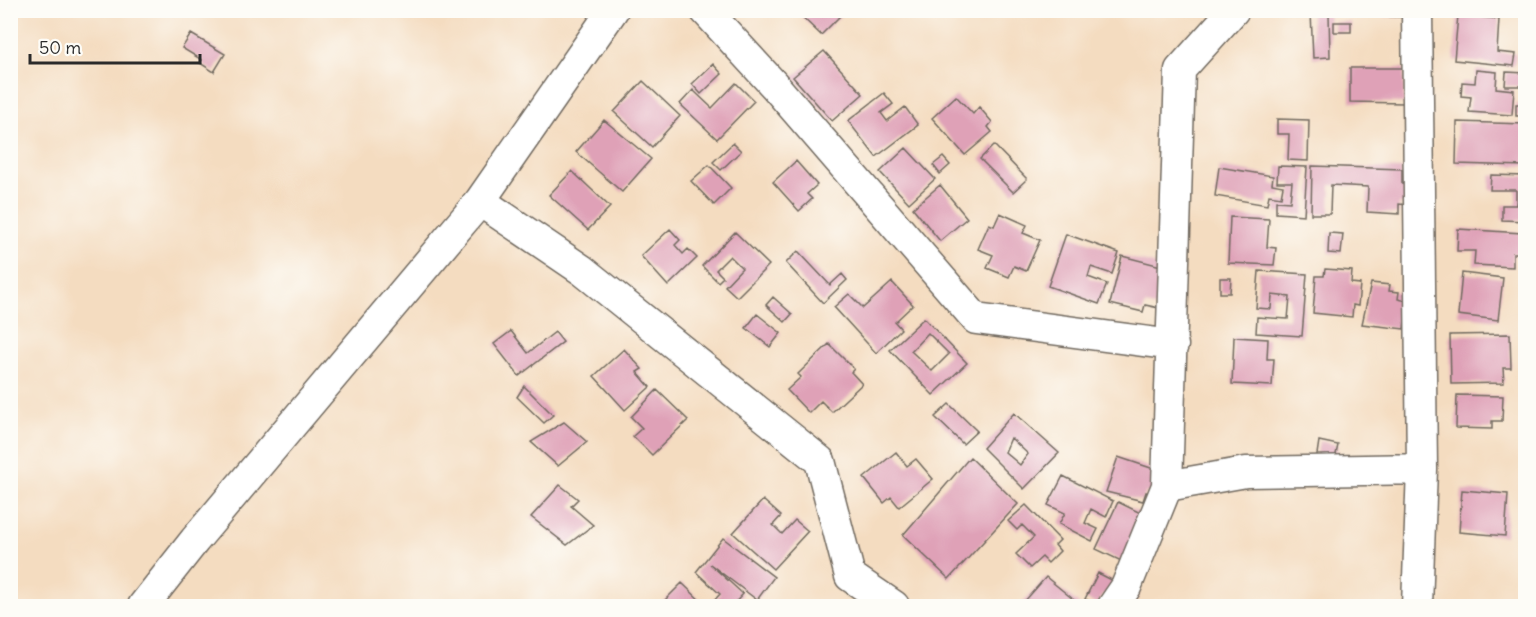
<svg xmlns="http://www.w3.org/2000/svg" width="1536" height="617" viewBox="0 0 1536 617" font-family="Delius,sans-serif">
<rect width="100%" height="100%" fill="#fdfcf7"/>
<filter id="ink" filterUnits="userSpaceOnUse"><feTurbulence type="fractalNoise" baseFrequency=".0167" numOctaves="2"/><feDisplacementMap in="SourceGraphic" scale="12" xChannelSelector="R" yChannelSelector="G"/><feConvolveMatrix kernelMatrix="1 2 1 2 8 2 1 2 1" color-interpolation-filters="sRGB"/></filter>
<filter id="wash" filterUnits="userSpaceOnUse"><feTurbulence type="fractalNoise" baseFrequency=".008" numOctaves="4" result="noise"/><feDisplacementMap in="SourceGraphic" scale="24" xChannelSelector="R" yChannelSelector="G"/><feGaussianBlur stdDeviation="1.35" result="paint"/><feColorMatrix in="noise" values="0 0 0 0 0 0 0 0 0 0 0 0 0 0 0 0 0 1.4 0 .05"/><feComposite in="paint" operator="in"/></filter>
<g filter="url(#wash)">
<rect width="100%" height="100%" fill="#f4dcc0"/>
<g id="blocks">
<path fill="#dfa1b7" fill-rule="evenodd" d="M795,10H840L843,13L821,35Z
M1372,10H1400V17L1372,16Z
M1311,13H1329L1330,57L1313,58Z
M1458,15L1499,19L1497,52L1516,54L1514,66L1454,60Z
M1334,22H1351V32H1334Z
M191,34L225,54L214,72L200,63L202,60L182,48Z
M824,51L863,94L832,121L793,77Z
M713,64L722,74L701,94L692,84Z
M1350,68H1404V103L1350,102Z
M1476,70L1497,72L1496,88L1514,90L1512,115L1469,112L1471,97L1461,96L1462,82L1475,83Z
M1506,72L1526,73V86H1505Z
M643,81L680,116L652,147L614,112Z
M736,83L754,101L717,139L680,104L693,90L712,108Z
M884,93L893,104L881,113L887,121L905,107L918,125L876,157L848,121Z
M956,96L973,114L979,107L992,122L988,127L992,132L965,155L932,118Z
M1516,104H1526V116H1516Z
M1277,119L1309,120L1308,161L1288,160L1289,134H1277Z
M604,120L651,159L622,192L576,152Z
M1457,122L1526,124V166L1456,164Z
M733,143L741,151L721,170L713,162Z
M994,145L1027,179L1013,192L980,159Z
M906,148L935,179L909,203L880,172Z
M943,157L950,165L940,174L933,165Z
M796,161L817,185L807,194L812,199L799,211L773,182Z
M709,165L731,188L714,205L691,181Z
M1278,166L1307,167L1304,215L1276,213V201L1290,202L1292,182H1277Z
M1312,166L1402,169V184H1409L1408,205L1399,204V214L1367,212L1368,187L1331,185L1330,214H1311Z
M1219,167L1273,176L1272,184L1283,186L1281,197L1269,195L1267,205L1215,196Z
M572,171L610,207L588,230L549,195Z
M1491,175L1526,176V221L1502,220V205H1516V190H1490Z
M940,185L967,218L940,241L913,208Z
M1000,213L1027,225L1023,233L1040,240L1026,271L1014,266L1009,277L987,268L993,255L978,249L989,224L994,226Z
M1230,217L1269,219L1267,247L1276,248L1274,265L1228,263Z
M670,229L680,240L675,245L683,254L688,249L697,258L668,286L641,256Z
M1458,229L1522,233L1521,253H1513V267L1474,265L1475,251H1457Z
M735,232L769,265L737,297L725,286L742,268L730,256L716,270L723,277L718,282L702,266Z
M1329,233L1343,234L1341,254L1328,253Z
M1066,234L1119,253L1112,274L1091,267L1088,277L1107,284L1099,304L1048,286Z
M798,251L830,285L842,274L847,280L823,303L786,263Z
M1122,256L1161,266L1159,308L1145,305L1143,312L1110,304Z
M1325,269L1352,271L1351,283L1360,284L1358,306L1353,305L1352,317L1313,313L1316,276H1324Z
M1259,271L1307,274L1302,336L1256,333L1257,317L1288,319L1290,297L1272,295L1271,309L1256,308Z
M1462,273L1503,278L1498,320L1458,315Z
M1220,278H1231L1230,293H1220Z
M892,282L913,305L895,322L901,329L876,353L834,307L849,294L863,308Z
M1371,283L1390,285L1389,291L1399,292L1398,299L1407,301L1404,329L1362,324Z
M773,297L792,314L785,322L766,305Z
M757,314L781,333L770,347L746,328Z
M924,318L967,363L933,395L890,350ZM928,333L949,354L932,371L911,351Z
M511,331L528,353L555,332L563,342L519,376L494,344Z
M1510,334L1511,368H1503L1504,383L1451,384L1450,335Z
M1234,337L1268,339L1267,359H1274L1272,386L1232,384Z
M829,344L854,369L851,372L862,384L832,412L821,401L809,413L787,390L801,377L798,374Z
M624,349L642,369L637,372L650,387L625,410L594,376Z
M524,386L553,415L544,423L517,397Z
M657,390L688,420L652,455L633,436L642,428L631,417Z
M1457,395L1503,396L1502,421H1492V429L1456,428Z
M949,404L977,431L963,444L935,417Z
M1014,413L1059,453L1024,489L983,448ZM1011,438L1028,454L1020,465L1005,452Z
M564,422L587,442L558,466L531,442Z
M1319,441L1338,445L1334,464L1316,461Z
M896,452L907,466L916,459L933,479L899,507L891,497L884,503L864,478Z
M970,457L1018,504L949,579L903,535Z
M1118,457L1163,472L1155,495L1146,492L1143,501L1106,492Z
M1063,476L1113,501L1106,517L1091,509L1085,523L1098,529L1092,541L1059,524L1065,513L1048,505Z
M560,485L578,499L571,506L593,525L567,545L531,517Z
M1462,490L1508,494L1505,536L1459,532Z
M763,500L781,516L773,525L782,534L795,520L808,531L773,569L733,533Z
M1118,502L1159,522L1138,569L1096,549Z
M1026,505L1060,540L1055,545L1060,551L1048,563L1042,557L1030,568L1016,554L1034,537L1022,525L1017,530L1008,521Z
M723,538L774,577L757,600L710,564L743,594L732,606L711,604L720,594L696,572Z
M1098,573L1139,594L1133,606H1113L1104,593L1098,605L1085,599Z
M1046,577L1079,604L1077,606H1028L1023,603Z
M682,583L706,606H659Z"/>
</g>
</g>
<g filter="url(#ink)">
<use href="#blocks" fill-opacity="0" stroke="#71695f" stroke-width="1.5"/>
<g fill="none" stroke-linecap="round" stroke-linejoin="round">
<g stroke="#71695f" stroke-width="33">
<path id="minor" d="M705,10L774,85L976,319L1173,345
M1417,10L1422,469L1417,606
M480,201L613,10
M1167,486L1246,472L1422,469
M143,606L195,540L480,201L582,270L820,461L850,576L894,606
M1113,606L1126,587L1167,486L1180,70L1234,10"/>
</g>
<use href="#minor" stroke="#fff" stroke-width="30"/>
</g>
</g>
<rect width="1536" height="617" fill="none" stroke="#fdfcf7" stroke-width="36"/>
<path d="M30 54v9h170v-9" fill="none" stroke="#2b2b2b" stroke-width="3"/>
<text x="39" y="54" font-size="18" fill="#2b2b2b" stroke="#fdfcf7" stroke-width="4.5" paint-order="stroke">50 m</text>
</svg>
